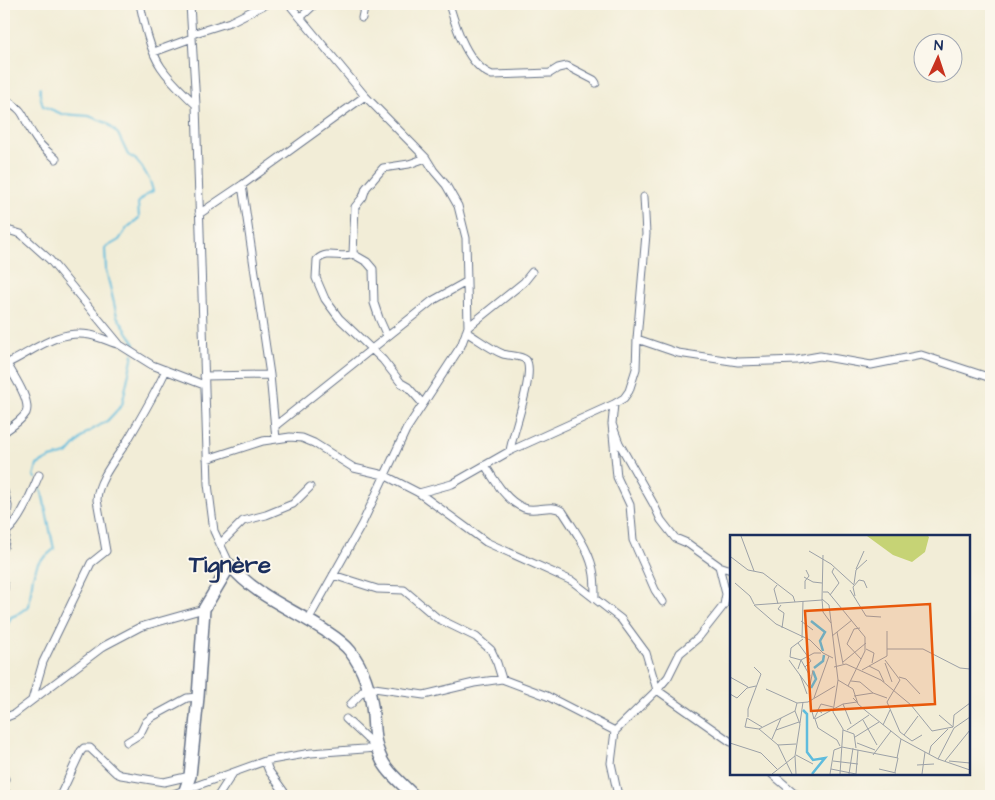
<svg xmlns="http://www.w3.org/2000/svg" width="995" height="800" viewBox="0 0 995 800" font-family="'Architects Daughter',sans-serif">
<rect width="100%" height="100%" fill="#fbf7ec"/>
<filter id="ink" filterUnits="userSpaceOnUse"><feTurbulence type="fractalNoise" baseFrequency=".02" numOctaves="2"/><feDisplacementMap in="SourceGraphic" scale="10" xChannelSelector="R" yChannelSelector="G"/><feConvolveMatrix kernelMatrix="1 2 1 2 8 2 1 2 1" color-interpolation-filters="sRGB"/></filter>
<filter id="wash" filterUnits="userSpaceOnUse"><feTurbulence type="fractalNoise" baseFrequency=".0096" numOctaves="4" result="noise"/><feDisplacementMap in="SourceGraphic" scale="20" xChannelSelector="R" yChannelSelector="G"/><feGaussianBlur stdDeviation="1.12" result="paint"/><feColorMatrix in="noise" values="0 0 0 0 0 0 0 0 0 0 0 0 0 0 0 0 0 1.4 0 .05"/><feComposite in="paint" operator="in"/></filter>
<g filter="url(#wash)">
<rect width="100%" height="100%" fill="#f2edd7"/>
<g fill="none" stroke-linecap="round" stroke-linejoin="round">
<path stroke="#5fbcdd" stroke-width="2" d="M40,88V95L43,106L62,114L89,116L107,123L118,134L128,155L135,159L142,167L150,181L153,191L147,194L138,203L139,218L127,228L119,240L105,248L106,270L117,316L135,344L133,350
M36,478L34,476L37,465L50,458L67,454L85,434L107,421L122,405L133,354
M4,632L11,617L16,615L29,606L33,576L38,563L54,549L42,492L38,482"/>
</g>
</g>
<g filter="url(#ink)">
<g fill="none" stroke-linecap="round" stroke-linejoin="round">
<g stroke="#667288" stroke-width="9">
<path id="street" d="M140,4C144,23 150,51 161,67C171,82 184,93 196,105
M190,4L196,105L208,484L214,531L230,565
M289,4L365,96L426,158L434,171L446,185L458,206L466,238L468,327L461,346L406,430L362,524L308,620
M449,4C456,27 467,65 492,75L550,73L558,68L567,66L594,80L596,83
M301,17L315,4
M362,18L365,4
M192,34L230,22L266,4
M154,52L192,38
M4,99C30,113 21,119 36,139C41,147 50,153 56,159
M242,185L270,375L276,439
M199,214L242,185L365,96
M4,229L21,234L50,260L120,345L152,365L204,385
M353,254L367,262L373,269L374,303L379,318L387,336
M468,327L524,282L532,272
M466,332C478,339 490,349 503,354C509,356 521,355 526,360C536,372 512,434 510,451
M637,339L678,353L738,362L797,360L820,356L871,365L921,355L991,378
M4,358C10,371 32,400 26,413C21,421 11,427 4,432
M4,365C33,352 56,329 90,335C100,337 110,342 120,345
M204,376L270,375
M423,404L408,387L401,383L383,360L339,318L325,299L316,278L317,260C328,249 342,260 353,254L355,207L363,197L366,188L383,168L409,164L426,158
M614,404L612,424L617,477L630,505L633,540L655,590L663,602
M612,424L619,443L654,505L661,520L675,538L687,543L719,566L726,594L724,605L698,638L680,653L668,677L657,690L615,731L611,763L617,791L620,796
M275,426L432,301L466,282
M207,459L263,441L290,437L302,438L314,443L354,468L384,475L419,493L486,542L572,581L621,619L646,653L657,690L731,742
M485,465C495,481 506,501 524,508C537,513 551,502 563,512C575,531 591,552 594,575C595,583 595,591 595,599
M4,491L8,506L7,521
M419,493L452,484L510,451L614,404L624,398L629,391L636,369L637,339L646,234L644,197
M220,544L243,521L266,515L293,504L310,487
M4,547L7,531C20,522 32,491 39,475
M719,566L731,570
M333,575L377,589L404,590L437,618L476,637L491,650L497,663L502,679
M4,584V589
M32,700L43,662L91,563L106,551L97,500C97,480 119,455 129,438C142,416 155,394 166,370
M350,705L367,687L424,695L474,683L502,679L547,696L615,731
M4,718L14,714L104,646L140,627L204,609
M127,742L140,734L146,722L152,717L187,698L198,697
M265,761L269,771L287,796
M772,774L798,796
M4,781L5,779
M4,792L10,796
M60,796L81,751L84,748H90L116,773L121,775L164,782L190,776
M168,796L265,761L311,753L377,748L346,719
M218,796L233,773"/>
</g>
<g stroke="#667288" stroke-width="14">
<path id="primary" d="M183,796L190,776L198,697L204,609L230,565C254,595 292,609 324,630C333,636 343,642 350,651C364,669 371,692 373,715C374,729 374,743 380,756C386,772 403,784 414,796"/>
</g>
<use href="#street" stroke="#fff" stroke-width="7"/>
<use href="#primary" stroke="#fff" stroke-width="11"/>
</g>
</g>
<g text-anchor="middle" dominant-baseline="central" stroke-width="4" stroke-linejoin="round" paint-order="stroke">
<g font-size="24" font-weight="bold" fill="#1b2f5e" stroke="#fbf7ec">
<text x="230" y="565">Tignère</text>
</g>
</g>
<g transform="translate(730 535)">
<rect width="240" height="240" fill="#f2edd7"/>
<path d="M137,1H198L199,2L195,17L182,27L163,20Z" fill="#c6d375"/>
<path fill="none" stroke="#5fbcdd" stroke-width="2.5" d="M81,86L95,97L90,106L93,116M84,133L93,126L94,120M81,153L86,144L83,136M73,175L77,179V217L83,225L95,223L82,239"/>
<path fill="none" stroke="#9ca1a7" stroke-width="1" d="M11,1L24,36M79,16L101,29L124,50M93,20L92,64L99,70L108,145M1,22L18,35L33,38L63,61L65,67M126,34L134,16M74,42L83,47L92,48M5,48L20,61L24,69M124,49L126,35L137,25M47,50L44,54L48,69M75,54V46L79,41L76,35M120,55L136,81L151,82M93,57H98L135,102V116L118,151M100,60L109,48L102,37L104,33M125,61L123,52L129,45L134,46L137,53M92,64L93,77L101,88M92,65L24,70L46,89L80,105L93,118L103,123M51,70L48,74L54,78L52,93M71,86L83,95M130,93L124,94L117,109L131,124M107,97L113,129M102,101L122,85M72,103L73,66M73,104L61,113L60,122L71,125L84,118H91M68,108L81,126L75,132M136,114L144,118L142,128M157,114H193L230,133L240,134M59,125L80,154M155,125L170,145L157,167L170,197L182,206L192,200M113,127L136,108M155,128L162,147M139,131L149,136L154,147M104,132L116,129L151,145L181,170L202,196L223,192L224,180L240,168M68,134L71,125L80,141M132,135L157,121V96M70,140L77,159M0,142L18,152M169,142L176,144L190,159M121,146L130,147L143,158M80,150L83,135M36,154L67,168L78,167L105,151M0,159L7,163L17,153L26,151M124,161L143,158L157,163M84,163L99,121M113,169L121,189M81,173L84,184L88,176M65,176L29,194L48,210L66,209M92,178L88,175L91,169L103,172M209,180L223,192M18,182V174L31,139L24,132M133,185L147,210M70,188L73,167M153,190L160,175M29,194L15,192L17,183L32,192M46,195L69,187M113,195L124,199L126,213M117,195L139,180M174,200L188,181M125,202L149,187M42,204L51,183M0,208L31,218L47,234M127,208L145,215M48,210L62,239M110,211L107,205L88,193L85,184L113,169L127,167L123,163M199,219L201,211L218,194M66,220L83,229M143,220L161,196M65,221L66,239M167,223L171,204M208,224L224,193L240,182M103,226L128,229M215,226L240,195M219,226L240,228M187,230L204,229M101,234L126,239M149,234L166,238M42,239L65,221L70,189L65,176L67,168M100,239L104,215L112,212L168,223L165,237M110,239L113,194L103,177L108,145L123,154L128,169L136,176L171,204L208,224L240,235M119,239L123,213M126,239L128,215M192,239L195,217"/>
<path fill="#e8590c" fill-opacity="0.15" stroke="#e8590c" stroke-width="2.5" d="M200,69L205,169L81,176L75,76Z"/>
<rect width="240" height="240" fill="none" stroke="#1b2f5e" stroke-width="2.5"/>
</g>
<rect width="995" height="800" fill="none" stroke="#fbf7ec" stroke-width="20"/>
<g transform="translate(938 58) rotate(3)"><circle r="24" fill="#fbf7ec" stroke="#a1a7b3"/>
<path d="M0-4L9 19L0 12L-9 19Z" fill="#c8321e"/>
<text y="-8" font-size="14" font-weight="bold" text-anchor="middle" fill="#1b2f5e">N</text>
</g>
</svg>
